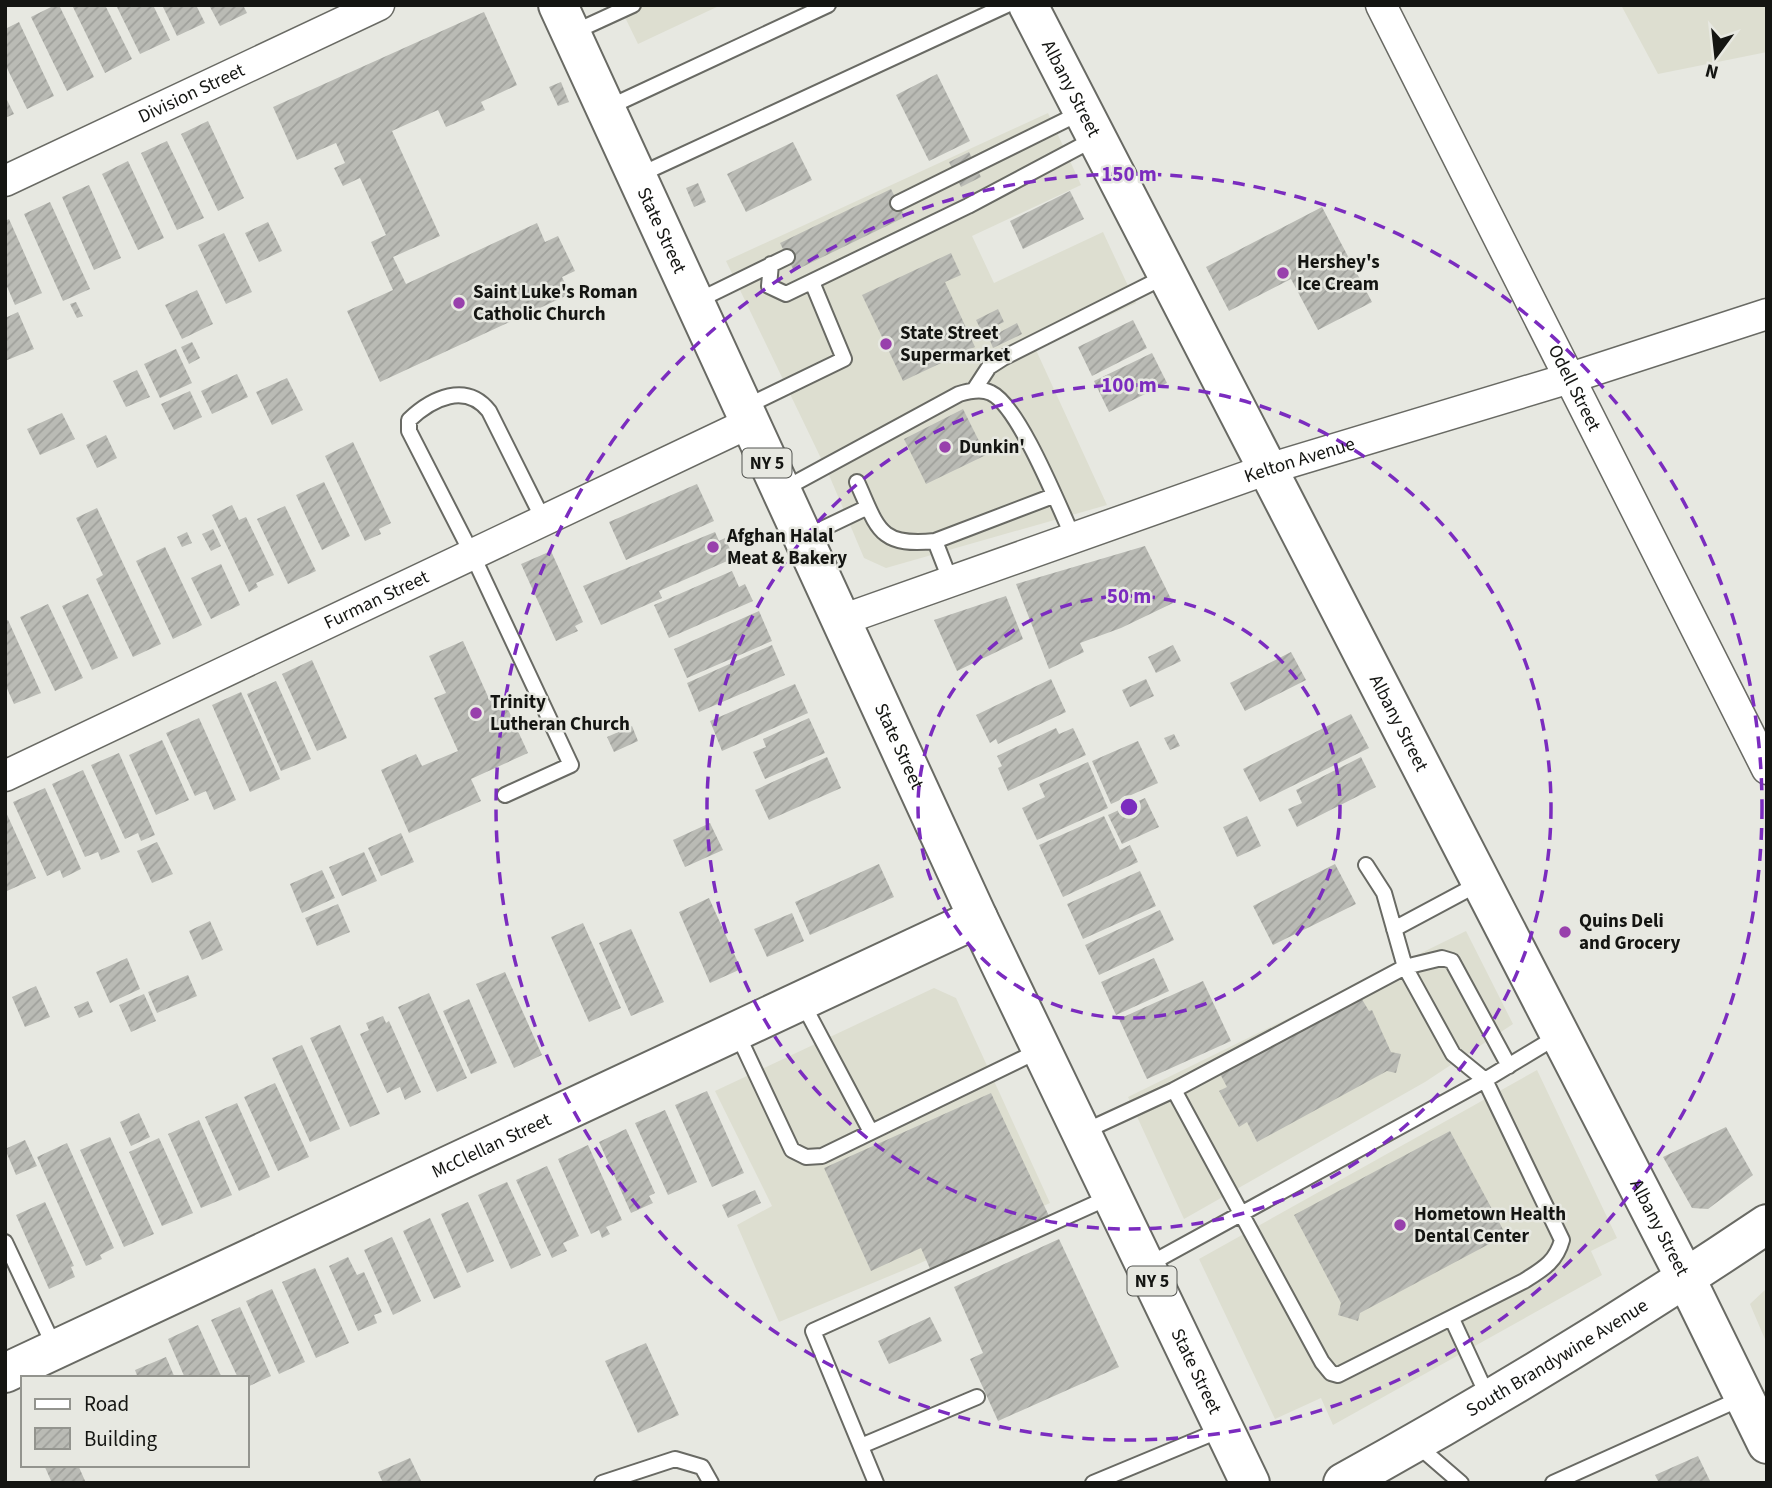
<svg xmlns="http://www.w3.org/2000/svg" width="1772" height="1488" viewBox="0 0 1772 1488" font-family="'Source Sans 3',sans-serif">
<defs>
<pattern id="building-hatch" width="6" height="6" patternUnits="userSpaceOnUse" patternTransform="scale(1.75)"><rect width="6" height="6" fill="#babbb5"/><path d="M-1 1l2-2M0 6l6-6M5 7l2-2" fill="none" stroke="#9fa09b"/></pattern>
</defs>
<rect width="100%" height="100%" fill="#e7e8e1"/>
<path fill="#ddded0" d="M619,5H721L638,44Z
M1621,5H1767V52L1658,74Z
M1048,113L1081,185L972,236L994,283L1103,232L1136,303L1036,350L1107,505L886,568L864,558L829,475L726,261Z
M1466,931L1513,1024L1425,1082L1184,1219L1128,1097Z
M934,988L956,998L1050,1203L916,1265L779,1322L737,1225L772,1206L715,1091Z
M1537,1070L1617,1238L1591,1251L1602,1275L1333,1425L1321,1398L1275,1419L1199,1259Z
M1767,1288V1344L1750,1304Z"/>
<path fill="url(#building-hatch)" d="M55,5H59L94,77L67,91L31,17Z
M72,5H105L132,59L105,73Z
M116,5H153L170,40L140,54Z
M162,5H196L205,23L177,36Z
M209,5H243L247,13L220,26Z
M484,12L517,85L481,102L485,110L446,127L438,110L392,131L440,236L393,257L406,284L537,223L545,242L558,236L575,271L562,277L570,294L380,382L347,311L393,290L371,242L386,235L360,178L343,186L334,168L345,163L336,143L297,160L273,107Z
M19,22L54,96L27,109L5,64V29Z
M937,74L970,141L929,161L896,95Z
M561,82L569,102L558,106L549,87Z
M5,96L14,114L5,118Z
M208,121L244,198L218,211L181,134Z
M167,141L204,218L177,230L141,153Z
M793,142L812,180L746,212L727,174Z
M969,152L981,177L961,187L949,162Z
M128,161L164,238L138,250L102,174Z
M698,183L706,202L694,207L686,188Z
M89,185L121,258L94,270L62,197Z
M891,189L905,217L794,271L780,243Z
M1070,191L1084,219L1023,249L1010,221Z
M50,202L90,289L63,301L24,214Z
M1322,207L1372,302L1318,330L1291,279L1229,311L1206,267Z
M9,219L42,293L15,305L5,282V221Z
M268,222L282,251L259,262L245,233Z
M224,233L252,292L226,304L198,245Z
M951,253L961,275L945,282L975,347L903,381L862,295Z
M197,290L213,324L182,339L165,305Z
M76,302L83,316L77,318L70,304Z
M998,309L1004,322L982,332L976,320Z
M18,312L34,349L5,361V318Z
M1133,320L1147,348L1092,376L1078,347Z
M1017,323L1022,334L993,348L989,338Z
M192,342L200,358L189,364L181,347Z
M176,349L192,383L160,398L144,364Z
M1152,353L1167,383L1109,412L1094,381Z
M137,370L150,397L126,407L113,381Z
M237,374L248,397L212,414L201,391Z
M287,378L303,410L272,425L256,392Z
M190,391L202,417L174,430L161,404Z
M963,409L986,455L926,484L904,439Z
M62,413L75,439L40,455L27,429Z
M106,435L117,458L97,468L86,445Z
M353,442L391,523L379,529L381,534L365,541L325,456Z
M324,482L350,536L322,550L296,495Z
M697,484L714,521L626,560L609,522Z
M232,505L239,520L246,517L274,575L256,583L258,587L249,592L212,515Z
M285,506L316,571L288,584L257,519Z
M97,508L161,644L133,657L96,579L103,575L76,518Z
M213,529L221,546L211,551L202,534Z
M187,532L192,543L182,547L177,537Z
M715,532L719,541L725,538L734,558L659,591L662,598L601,625L583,586Z
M1145,546L1173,603L1121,628L1080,643L1084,652L1049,669L1016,584Z
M165,547L202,625L173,639L136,561Z
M551,551L583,622L575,626L578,631L556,641L521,564Z
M221,564L240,605L211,619L191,578Z
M732,571L739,587L745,584L753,601L669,638L654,605Z
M88,594L118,658L92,670L62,606Z
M1006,596L1023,639L957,671L934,620Z
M48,604L83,678L55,691L20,617Z
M759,611L772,641L687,678L674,649Z
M8,620L41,693L14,704L5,684V621Z
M463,641L490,701L502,696L528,753L471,779L481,801L409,833L381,770L416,754L422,766L458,751L434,698L446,693L429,656Z
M772,645L785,675L699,712L687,683Z
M1173,645L1181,661L1156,673L1148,657Z
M1291,652L1306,680L1245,711L1230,683Z
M312,660L347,738L317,751L282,674Z
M1051,679L1066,712L998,744L996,739L990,743L976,715Z
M1146,679L1154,696L1130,707L1122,690Z
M276,681L311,759L281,771L247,694Z
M795,684L808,713L722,751L710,721Z
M241,692L280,779L250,792L212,705Z
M1351,714L1369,748L1260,802L1243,769Z
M199,718L236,800L214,810L206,791L195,796L166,733Z
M809,718L825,753L765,779L753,752L766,747L763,739Z
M632,726L638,741L614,752L607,737Z
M1056,728L1059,734L1073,728L1086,755L1008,791L998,768L1002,766L997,756Z
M1174,734L1180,746L1170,750L1164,738Z
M162,740L189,800L156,815L129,755Z
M1138,741L1158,783L1111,804L1092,761Z
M119,753L155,835L141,841L138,833L125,839L91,765Z
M827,757L841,788L769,820L755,790Z
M1361,757L1376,787L1297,827L1288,809L1302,803L1296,790Z
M1088,762L1108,808L1037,840L1022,808L1045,797L1039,784Z
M83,770L120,852L101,860L98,852L85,857L52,784Z
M45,788L81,869L63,878L60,870L47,876L13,802Z
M1145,798L1159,827L1122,844L1108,815Z
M5,810L36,878L7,891L5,886Z
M1104,816L1120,850L1130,845L1138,862L1063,897L1039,845Z
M1247,816L1261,846L1237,857L1223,827Z
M710,823L723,850L685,867L673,840Z
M401,833L414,862L381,876L368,848Z
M157,842L173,874L152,883L137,851Z
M364,852L377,881L342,896L329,867Z
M879,864L894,897L810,935L795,902Z
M1335,864L1356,904L1273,945L1253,906Z
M322,870L335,898L302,913L290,884Z
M1140,871L1156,906L1083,939L1067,904Z
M709,898L741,969L710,983L679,912Z
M338,904L350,932L317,946L305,918Z
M1160,910L1174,940L1099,975L1085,945Z
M792,913L804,941L767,957L754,929Z
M210,921L223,950L202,960L189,931Z
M583,923L621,1008L589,1022L551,937Z
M631,929L664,1002L631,1016L599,943Z
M127,958L140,989L110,1003L96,972Z
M1154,958L1169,991L1116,1015L1101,982Z
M505,972L542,1055L514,1068L476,984Z
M188,975L197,996L157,1013L148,992Z
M1203,981L1231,1041L1147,1079L1119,1019Z
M36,986L50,1017L25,1027L12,997Z
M429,993L467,1078L437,1092L398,1007Z
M144,994L156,1021L131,1032L119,1005Z
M1360,996L1369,1011L1372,1010L1391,1052L1401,1054L1396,1073L1387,1071L1257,1142L1247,1122L1239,1127L1219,1091L1227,1087L1219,1072Z
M469,999L497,1063L471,1074L443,1011Z
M88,1001L93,1012L79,1018L74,1007Z
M383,1016L386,1023L389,1021L421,1092L405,1100L400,1087L387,1093L360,1034L369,1030L366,1023Z
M340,1025L380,1114L350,1127L310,1038Z
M302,1045L340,1129L310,1142L272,1058Z
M275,1083L309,1157L278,1171L244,1097Z
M707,1091L744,1173L712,1187L675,1105Z
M991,1093L1050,1218L931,1271L921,1248L871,1271L824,1168Z
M237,1103L270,1177L239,1191L205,1117Z
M665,1110L697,1182L668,1195L635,1123Z
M139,1113L150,1137L131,1146L120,1122Z
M199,1120L232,1195L201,1208L168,1134Z
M1726,1127L1753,1175L1708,1209L1692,1208L1663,1157Z
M626,1129L655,1193L649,1196L653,1203L631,1213L599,1142Z
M1450,1131L1506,1235L1360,1313L1358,1321L1338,1315L1341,1303L1294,1215Z
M110,1137L154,1234L124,1247L80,1150Z
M159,1138L193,1213L162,1226L129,1152Z
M25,1140L37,1166L16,1175L5,1149Z
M67,1143L114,1248L100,1255L102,1259L86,1266L37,1157Z
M588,1145L622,1220L606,1227L610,1234L602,1238L599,1230L591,1234L558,1159Z
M547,1166L579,1236L563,1243L567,1251L552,1258L516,1180Z
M507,1182L541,1255L511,1269L478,1195Z
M755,1190L761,1203L728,1218L722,1205Z
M45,1202L74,1266L71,1267L75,1277L49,1289L16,1215Z
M468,1202L494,1261L467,1273L441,1214Z
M430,1218L461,1287L434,1299L403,1231Z
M392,1237L421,1301L393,1315L364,1250Z
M1059,1239L1119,1367L998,1421L970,1359L983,1353L954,1287Z
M348,1257L357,1275L364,1272L382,1312L374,1315L377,1323L358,1331L329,1266Z
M315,1268L349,1343L316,1358L282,1282Z
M272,1289L305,1362L279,1374L246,1301Z
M240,1307L271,1376L247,1387V1378H238L211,1320Z
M930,1317L942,1341L889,1364L878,1341Z
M198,1325L222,1378H185L168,1339Z
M646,1343L679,1415L638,1433L605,1361Z
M166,1357L175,1378H138L135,1370Z
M1698,1456L1711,1483H1659L1655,1475Z
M410,1458L422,1483H383L378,1472Z
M44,1465H78L86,1483H52Z"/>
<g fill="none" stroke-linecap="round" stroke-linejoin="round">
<g stroke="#696a64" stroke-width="18">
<path id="lane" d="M572,33L633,5
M607,108L828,5
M637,176L1007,5
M898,203L1082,112
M771,264L769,286L786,294L968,206L1096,138
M697,301L787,257
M974,390L989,367L1003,358L1166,276
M743,408L844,359L812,282
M857,482C878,528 878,547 935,541L1053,496
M784,489L959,394C969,391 981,388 991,393C1019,406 1059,507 1074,539
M803,538L868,507
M935,541L951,582
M505,795L571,765L472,554L409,431V420C432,398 466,382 489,411L544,521
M1366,865L1384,893L1405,967L1453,1054L1485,1080L1558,1036
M1394,929L1480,883
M802,1002L871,1132
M737,1033L792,1150L806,1157L822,1156L1040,1050
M1174,1090L1405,967L1442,958L1452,961L1509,1066
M1083,1132L1174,1090L1322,1362L1331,1373L1338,1375L1524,1281C1543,1269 1556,1262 1562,1240L1485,1080L1146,1266
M5,1242L55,1348
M1452,1319L1489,1399
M1417,1445L1461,1483
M861,1446L977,1397
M602,1483L675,1459L702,1467L711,1483
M876,1483L813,1331L1112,1196
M1093,1483L1223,1429
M1553,1483L1742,1398"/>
</g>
<g stroke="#696a64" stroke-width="33">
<g id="street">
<path id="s1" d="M1381,5L1767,769"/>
<path id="s2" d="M5,181L379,5"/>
<path id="s3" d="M839,621L1268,469L1570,378L1767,314"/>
<path id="s4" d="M5,776L749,423"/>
</g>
</g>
<g stroke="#696a64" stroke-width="42">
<g id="secondary">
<path id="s5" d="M1028,5L1686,1279L1767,1444"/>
<path id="s6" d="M5,1373L978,918"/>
<path id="s7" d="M1343,1483C1488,1403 1629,1317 1767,1224"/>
</g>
</g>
<g stroke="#696a64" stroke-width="42">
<g id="primary">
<path id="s8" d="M558,5L978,918L1250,1483"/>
</g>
</g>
<use href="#lane" stroke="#fff" stroke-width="14"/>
<use href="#street" stroke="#fff" stroke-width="30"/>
<use href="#secondary" stroke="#fff" stroke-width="38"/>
<use href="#primary" stroke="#fff" stroke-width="38"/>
</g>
<g fill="none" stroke="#7b2cbf" stroke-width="3.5" stroke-dasharray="12 9">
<circle cx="1129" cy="807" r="211"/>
<circle cx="1129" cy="807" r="422"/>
<circle cx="1129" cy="807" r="633"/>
</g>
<g fill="#9840ac" stroke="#e7e8e1" stroke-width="2.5">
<circle cx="1283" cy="273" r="7"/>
<circle cx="459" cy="303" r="7"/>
<circle cx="886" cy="344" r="7"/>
<circle cx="945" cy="447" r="7"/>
<circle cx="713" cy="547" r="7"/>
<circle cx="476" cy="713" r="7"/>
<circle cx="1565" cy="932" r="7"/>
<circle cx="1400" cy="1225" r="7"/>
</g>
<g text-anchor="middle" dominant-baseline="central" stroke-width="5" stroke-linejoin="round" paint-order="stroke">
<g fill="#e7e8e1" stroke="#535450" stroke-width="2">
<rect x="742.5" y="448.5" width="49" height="29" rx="5"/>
<rect x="1127.5" y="1266.5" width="49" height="29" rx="5"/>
</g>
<g font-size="18" font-weight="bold" fill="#141512">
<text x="767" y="463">NY 5</text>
<text x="1152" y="1281">NY 5</text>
</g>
<g font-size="19" fill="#141512" stroke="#e7e8e1">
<text stroke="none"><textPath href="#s5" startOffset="94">Albany Street</textPath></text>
<text stroke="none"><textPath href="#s2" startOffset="206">Division Street</textPath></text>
<text stroke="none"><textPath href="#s8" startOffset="248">State Street</textPath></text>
<text stroke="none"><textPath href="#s1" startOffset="429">Odell Street</textPath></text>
<text stroke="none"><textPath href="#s3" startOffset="488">Kelton Avenue</textPath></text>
<text stroke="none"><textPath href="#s4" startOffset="411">Furman Street</textPath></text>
<text stroke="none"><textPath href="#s5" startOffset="808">Albany Street</textPath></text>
<text stroke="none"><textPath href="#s8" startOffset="816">State Street</textPath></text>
<text stroke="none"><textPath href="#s6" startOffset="537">McClellan Street</textPath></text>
<text stroke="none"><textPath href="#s5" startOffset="1376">Albany Street</textPath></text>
<text stroke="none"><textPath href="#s7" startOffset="248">South Brandywine Avenue</textPath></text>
<text stroke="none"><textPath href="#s8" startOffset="1508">State Street</textPath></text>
</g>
<g font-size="19" font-weight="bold" fill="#141512" stroke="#e7e8e1" text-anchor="start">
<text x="1297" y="262">Hershey's<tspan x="1297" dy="22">Ice Cream</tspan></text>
<text x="473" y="292">Saint Luke's Roman<tspan x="473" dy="22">Catholic Church</tspan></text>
<text x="900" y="333">State Street<tspan x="900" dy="22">Supermarket</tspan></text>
<text x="959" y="447">Dunkin'</text>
<text x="727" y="536">Afghan Halal<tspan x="727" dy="22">Meat &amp; Bakery</tspan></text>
<text x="490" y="702">Trinity<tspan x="490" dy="22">Lutheran Church</tspan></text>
<text x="1579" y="921">Quins Deli<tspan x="1579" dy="22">and Grocery</tspan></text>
<text x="1414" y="1214">Hometown Health<tspan x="1414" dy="22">Dental Center</tspan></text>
</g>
</g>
<circle cx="1129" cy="807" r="10" fill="#7b2cbf" stroke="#e7e8e1" stroke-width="3.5"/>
<g font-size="21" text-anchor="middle" font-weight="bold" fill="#7b2cbf" stroke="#e7e8e1" stroke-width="5" stroke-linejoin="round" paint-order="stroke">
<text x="1129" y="181">150 m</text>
<text x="1129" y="392">100 m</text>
<text x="1129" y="603">50 m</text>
</g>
<rect width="1772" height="1488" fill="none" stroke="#141512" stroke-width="14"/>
<rect x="21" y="1376" width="228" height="91" fill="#e7e8e1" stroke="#93948e" stroke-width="2"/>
<rect x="35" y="1399" width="35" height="10" fill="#ffffff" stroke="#93948e" stroke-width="2"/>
<text x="84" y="1411" font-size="21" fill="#141512">Road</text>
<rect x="35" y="1428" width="35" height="21" fill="url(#building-hatch)" stroke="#93948e" stroke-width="2"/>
<text x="84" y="1446" font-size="21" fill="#141512">Building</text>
<g transform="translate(1716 56) rotate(195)" stroke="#e7e8e1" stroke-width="5" paint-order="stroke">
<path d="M0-5L12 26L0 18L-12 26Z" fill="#141512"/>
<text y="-10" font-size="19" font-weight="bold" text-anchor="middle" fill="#141512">N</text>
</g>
</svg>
